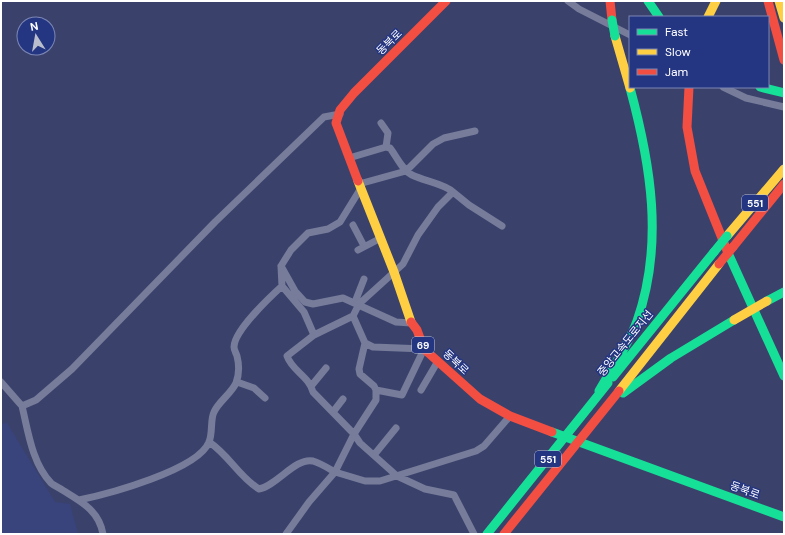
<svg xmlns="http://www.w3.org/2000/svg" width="785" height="535" viewBox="0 0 785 535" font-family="'DM Sans','Noto Sans KR',sans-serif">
<rect width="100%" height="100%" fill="#3a426c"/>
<path fill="#39447c" d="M7,423L55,502L70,504L78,534H1V424Z"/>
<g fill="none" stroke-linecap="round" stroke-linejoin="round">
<path stroke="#767c9a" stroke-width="7" d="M568,1L579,9L630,35
M723,87L746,98L784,107
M381,123L388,133L386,147
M359,184L406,171L433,144L444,138L475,131
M453,192L469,205L502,226
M353,225L364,246
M358,250L381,238
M281,266L295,291L305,302L313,304L343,298L396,322L411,323
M282,286L304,312L314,335L287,356C292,371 309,376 313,392L354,434L360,443L397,476L425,489L454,495L474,534
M355,302L364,279
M353,316L365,343L373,347L424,349L402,395L376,390
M314,335L353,316L359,304L403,264L418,235L438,207L453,192C445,184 424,181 412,175C402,170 397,157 390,148L386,147L349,158
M1,382L22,406L36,400L72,369L215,222L324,117L340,114
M237,382L254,388L265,398
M312,385L326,368
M421,390L438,361
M22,406C28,431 32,463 51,483C54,486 60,488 64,491C82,502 99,511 103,534
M333,412L343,399
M209,442C229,455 239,477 259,489C276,486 296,457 313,461C320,463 328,468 335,472L354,434L376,400V390L374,386L360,374L359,369L365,343
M374,455L396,428
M79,500C108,494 198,470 209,442C213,433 210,420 214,412C219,401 231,394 236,383C239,375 239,364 237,356C236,353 234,350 234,347C234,331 270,297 282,286L281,266L291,250L308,233L328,229L340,222L361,188
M286,534L309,502L335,472L365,481H380L476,451L484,446L510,416"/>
<path stroke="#16e098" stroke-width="9" d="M648,1L659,17
M760,87L784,93
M728,253L784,376
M767,301L784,292
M613,377L714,252
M599,391C612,368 628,346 637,321C664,244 651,165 630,88
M623,393L671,358L734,320
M552,432L784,517"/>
<path stroke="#ffcf43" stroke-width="9" d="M779,1L784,18
M708,17L716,1
M615,36L630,88
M358,181L394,272L411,322
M727,236L784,169
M619,391L719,264"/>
<path stroke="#f24e42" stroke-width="9" d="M610,1L612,20
M768,1L784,60
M689,87L687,127L695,171L728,253
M358,181L336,123L340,110L354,93L446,1
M733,247L784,184
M411,322L417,330L424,349L480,399L510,416L552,432"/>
<path stroke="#16e098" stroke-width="9" d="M612,20L615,36
M714,252L727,236
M487,534L608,383"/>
<path stroke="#ffcf43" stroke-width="9" d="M734,320L767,301"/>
<path stroke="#f24e42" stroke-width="9" d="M719,264L733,247
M504,534L619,391"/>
</g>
<g text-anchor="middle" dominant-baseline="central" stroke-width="3" stroke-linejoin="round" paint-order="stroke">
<g fill="#243582" stroke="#bdc2da" stroke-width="1">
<rect x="742" y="195" width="26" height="16" rx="3"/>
<rect x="412" y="337" width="22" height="16" rx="3"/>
<rect x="535" y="451" width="26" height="16" rx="3"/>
</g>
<g font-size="10" font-weight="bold" fill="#fff">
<text x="755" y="203">551</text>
<text x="423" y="345">69</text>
<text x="548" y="459">551</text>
</g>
<g font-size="11" fill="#fff" stroke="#243582">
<text transform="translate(389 42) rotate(-45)">동북로</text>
<text transform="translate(625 343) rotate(-51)">중앙고속도로지선</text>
<text transform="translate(456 362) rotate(43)">동북로</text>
<text transform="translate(745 490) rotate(20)">동북로</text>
</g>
</g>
<rect width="785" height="535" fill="none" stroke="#ffffff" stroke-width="4"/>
<rect x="629" y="16" width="140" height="72" fill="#243582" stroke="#7c86b4"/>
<rect x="637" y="29" width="20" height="6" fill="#16e098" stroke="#7c86b4"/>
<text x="665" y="36" font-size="12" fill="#ffffff">Fast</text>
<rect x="637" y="49" width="20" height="6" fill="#ffcf43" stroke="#7c86b4"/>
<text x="665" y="56" font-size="12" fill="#ffffff">Slow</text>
<rect x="637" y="69" width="20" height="6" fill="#f24e42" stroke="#7c86b4"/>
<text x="665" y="76" font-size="12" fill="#ffffff">Jam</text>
<g transform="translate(36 36) rotate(349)"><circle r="19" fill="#243582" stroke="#7c86b4"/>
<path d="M0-3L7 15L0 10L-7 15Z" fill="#babdcc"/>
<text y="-6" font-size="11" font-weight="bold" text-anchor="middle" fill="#ffffff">N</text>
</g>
</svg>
